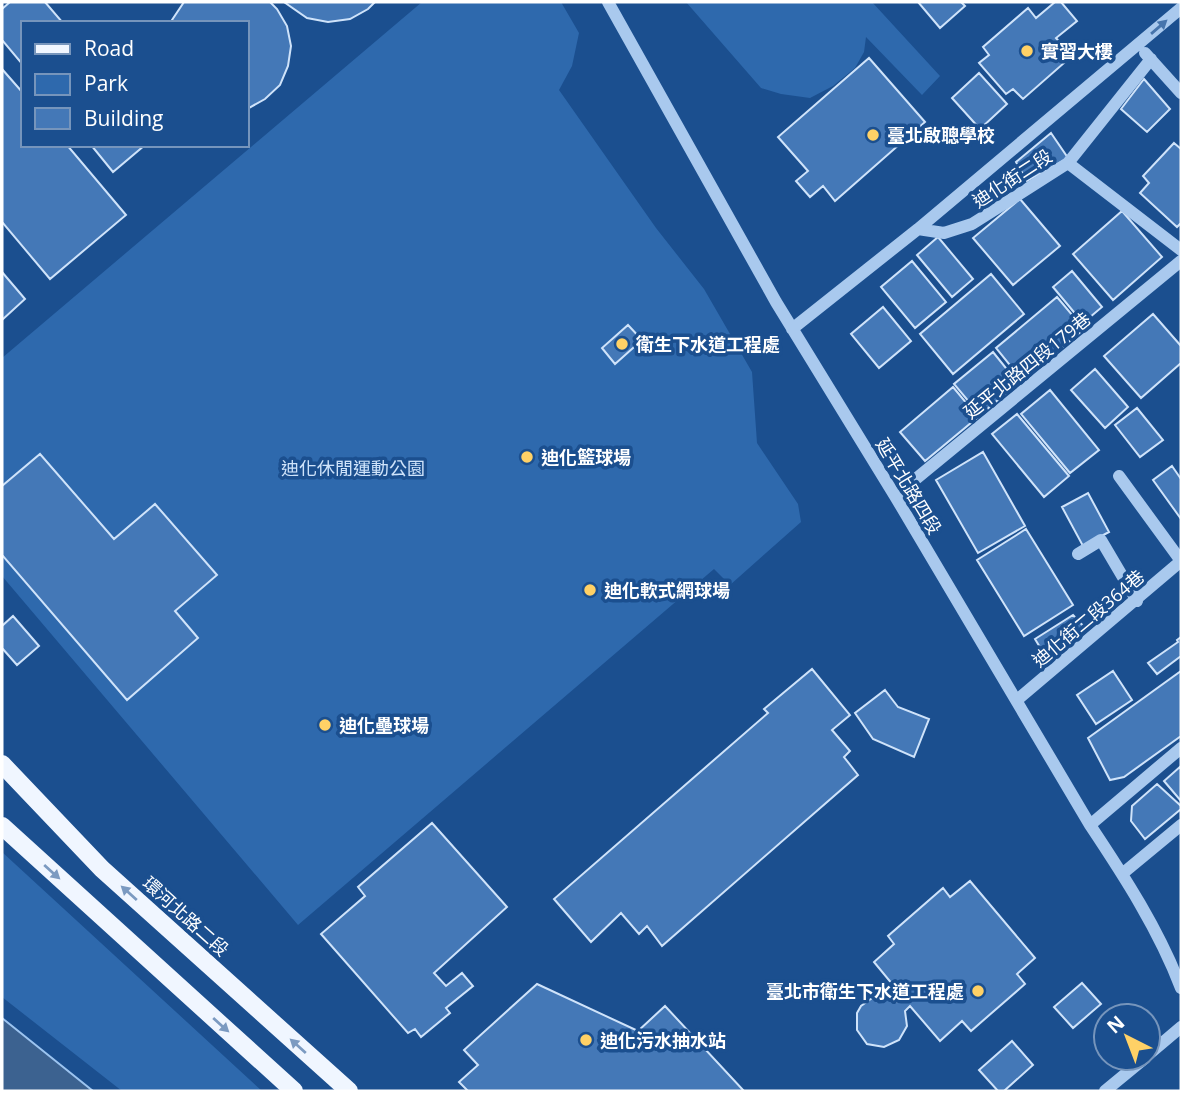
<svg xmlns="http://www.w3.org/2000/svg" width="1183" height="1093" viewBox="0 0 1183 1093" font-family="'Open Sans','Noto Sans TC',sans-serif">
<rect width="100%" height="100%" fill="#1b4f8f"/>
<path fill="#2e69ad" d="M422,2H561L579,33L572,66L559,90L656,228L704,289L752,372L757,443L798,504L801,522L730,585L714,569L298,925L2,576V358Z
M686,2H872L940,76L922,95L866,37L864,52L855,68L833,86L810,98L781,94L761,88Z
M2,852L262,1091H122L2,997Z"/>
<path fill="#3c6290" stroke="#9cc4f0" stroke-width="2" d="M2,1018L93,1091H2Z"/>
<path fill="#4478b7" stroke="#cfe3fa" stroke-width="2" d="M10,2H45L63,23H23V65L2,40V9Z
M184,2H270L277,9L287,26L291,46L288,66L280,85L265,99L247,109V23H170Z
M284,2H375L368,9L350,19L328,22L307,18Z
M918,2H961L965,6L940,28Z
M1055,2H1061L1077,21L1056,38L1072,56L1023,99L1013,89L1006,94L979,63L989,55L983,47L1028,8L1036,18Z
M869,58L925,122L835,201L823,186L810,197L796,181L808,171L778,137Z
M2,69L23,93V145H67L126,215L50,279L2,222Z
M979,73L1007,104L980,129L952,98Z
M1144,79L1170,109L1147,132L1121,109Z
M1051,133L1068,158L1027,181L1016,162Z
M1174,143L1181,149V223L1177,227L1140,193L1149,183L1143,176Z
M91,145H145L113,172Z
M1020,199L1060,246L1013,285L973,238Z
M1122,211L1162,257L1113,300L1073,254Z
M938,237L973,279L952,297L917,255Z
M912,261L946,302L915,328L881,287Z
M1072,271L1102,307L1083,323L1053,287Z
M2,272L25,299L2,320Z
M991,274L1024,314L953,374L920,334Z
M1057,297L1084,329L1022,380L996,348Z
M883,307L911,341L879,368L851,334Z
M1153,314L1181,346V363L1141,398L1104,356Z
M628,325L642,340L615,364L602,348Z
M993,352L1018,383L980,415L954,384Z
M1095,369L1128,407L1105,428L1071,390Z
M953,387L978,417L925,461L900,432Z
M1050,390L1099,450L1070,473L1021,414Z
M1137,408L1163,440L1140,457L1115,425Z
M1017,414L1069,476L1044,497L992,434Z
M983,452L1025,526L978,553L936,480Z
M40,454L114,539L155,504L217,575L175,611L198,638L127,700L2,555V486Z
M1172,466L1181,479V519L1153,480Z
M1088,493L1109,532L1083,546L1062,507Z
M1026,529L1073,605L1024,636L977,560Z
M1073,615L1087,630L1049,662L1035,639Z
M13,616L39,646L17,665L2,648V626Z
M1181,637V656L1157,674L1148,663L1178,642L1177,640Z
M812,669L850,715L832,730L850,751L844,757L858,775L662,946L647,926L639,934L621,913L591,942L554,899L768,713L764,709Z
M1113,671L1132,700L1096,724L1077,695Z
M1181,671V736L1124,777L1110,780L1088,738Z
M885,690L898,707L929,719L914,757L873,739L855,713Z
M1181,766V801L1164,781Z
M1157,784L1181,806V809L1145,839L1131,821L1132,806Z
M432,823L507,907L434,973L446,986L462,973L473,986L446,1008L450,1013L421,1037L415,1029L408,1033L321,934L365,896L358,887Z
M970,881L1035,958L1017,974L1025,984L971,1031L962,1021L940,1041L910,1006L905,1011L907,1026L899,1040L884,1047L867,1044L857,1030V1013L861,1006L875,996L892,998L897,1002L903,997L874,962L894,944L888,936L943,888L950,897Z
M1082,983L1101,1004L1073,1028L1054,1007Z
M537,984L638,1031L665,1006L744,1091H468L459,1082L478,1065L464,1050Z
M1012,1041L1033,1065L1004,1091H998L979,1070Z"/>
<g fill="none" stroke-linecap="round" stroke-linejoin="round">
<path stroke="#a9c9ee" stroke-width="12" d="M608,2L776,302L895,496L1090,825C1124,876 1159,930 1181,988
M1145,53L1181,93
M1068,163L1151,59
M918,229L944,233L972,224L1068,163L1181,250
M792,329L918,229L1181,8
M1119,476L1181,561
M895,496L1181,261
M1078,554L1101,540L1137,601
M1017,700L1181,561
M1090,825L1181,748
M1122,874L1181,825
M1148,1055L1181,1027
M1105,1091L1145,1058"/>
<path stroke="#f0f6ff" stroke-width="18" d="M2,764L102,869L349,1091
M2,826L294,1091"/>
</g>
<defs><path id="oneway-solid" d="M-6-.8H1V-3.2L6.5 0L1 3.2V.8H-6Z" transform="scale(1.75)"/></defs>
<use fill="#4674ac" href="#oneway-solid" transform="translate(1159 27) rotate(-41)"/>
<g fill="#7b9ac1">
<use href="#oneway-solid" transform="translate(52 872) rotate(42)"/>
<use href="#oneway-solid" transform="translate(129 893) rotate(-138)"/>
<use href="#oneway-solid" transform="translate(221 1025) rotate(42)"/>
<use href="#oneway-solid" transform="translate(298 1046) rotate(-138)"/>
</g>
<g fill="#ffd166" stroke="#1b4f8f" stroke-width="2.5">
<circle cx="1027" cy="51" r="7"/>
<circle cx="873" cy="135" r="7"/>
<circle cx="622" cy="344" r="7"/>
<circle cx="527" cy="457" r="7"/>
<circle cx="590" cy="590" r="7"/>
<circle cx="325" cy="725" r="7"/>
<circle cx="978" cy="991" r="7"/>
<circle cx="586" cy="1040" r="7"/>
</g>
<g text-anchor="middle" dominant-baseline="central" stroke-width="7" stroke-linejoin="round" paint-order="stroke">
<g font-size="18" font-weight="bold" fill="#fff" stroke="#1b4f8f" text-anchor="start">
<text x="1041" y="51">實習大樓</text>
<text x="887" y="135">臺北啟聰學校</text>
<text x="636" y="344">衛生下水道工程處</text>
<text x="541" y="457">迪化籃球場</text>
<text x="604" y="590">迪化軟式網球場</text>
<text x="339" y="725">迪化壘球場</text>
<text x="964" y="991" text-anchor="end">臺北市衛生下水道工程處</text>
<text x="600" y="1040">迪化污水抽水站</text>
</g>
<g font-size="18" fill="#fff" stroke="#1b4f8f">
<text transform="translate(1012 178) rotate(-33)">迪化街二段</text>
<text transform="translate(1027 365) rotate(-39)">延平北路四段179巷</text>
<text transform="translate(909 486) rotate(59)">延平北路四段</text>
<text transform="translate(1088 618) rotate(-40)">迪化街二段364巷</text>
<text transform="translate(186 916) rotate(42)">環河北路二段</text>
</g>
<g font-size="18" fill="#cfe3fa" stroke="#1b4f8f">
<text x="353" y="468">迪化休閒運動公園</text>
</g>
</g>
<rect width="1183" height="1093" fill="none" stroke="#ffffff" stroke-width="7"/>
<rect x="21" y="21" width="228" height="126" fill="#1b4f8f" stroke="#7695bc" stroke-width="2"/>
<rect x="35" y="44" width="35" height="10" fill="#f0f6ff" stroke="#7695bc" stroke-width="2"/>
<text x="84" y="56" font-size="21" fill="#ffffff">Road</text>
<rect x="35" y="74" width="35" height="21" fill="#2e69ad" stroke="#7695bc" stroke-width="2"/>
<text x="84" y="91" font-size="21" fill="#ffffff">Park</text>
<rect x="35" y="108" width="35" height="21" fill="#4478b7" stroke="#7695bc" stroke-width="2"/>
<text x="84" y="126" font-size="21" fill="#ffffff">Building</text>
<g transform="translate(1127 1037) rotate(318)"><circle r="33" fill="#1b4f8f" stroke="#7695bc" stroke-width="2"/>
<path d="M0-5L12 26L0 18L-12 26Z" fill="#ffd166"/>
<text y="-10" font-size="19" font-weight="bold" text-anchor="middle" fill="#ffffff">N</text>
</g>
</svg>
